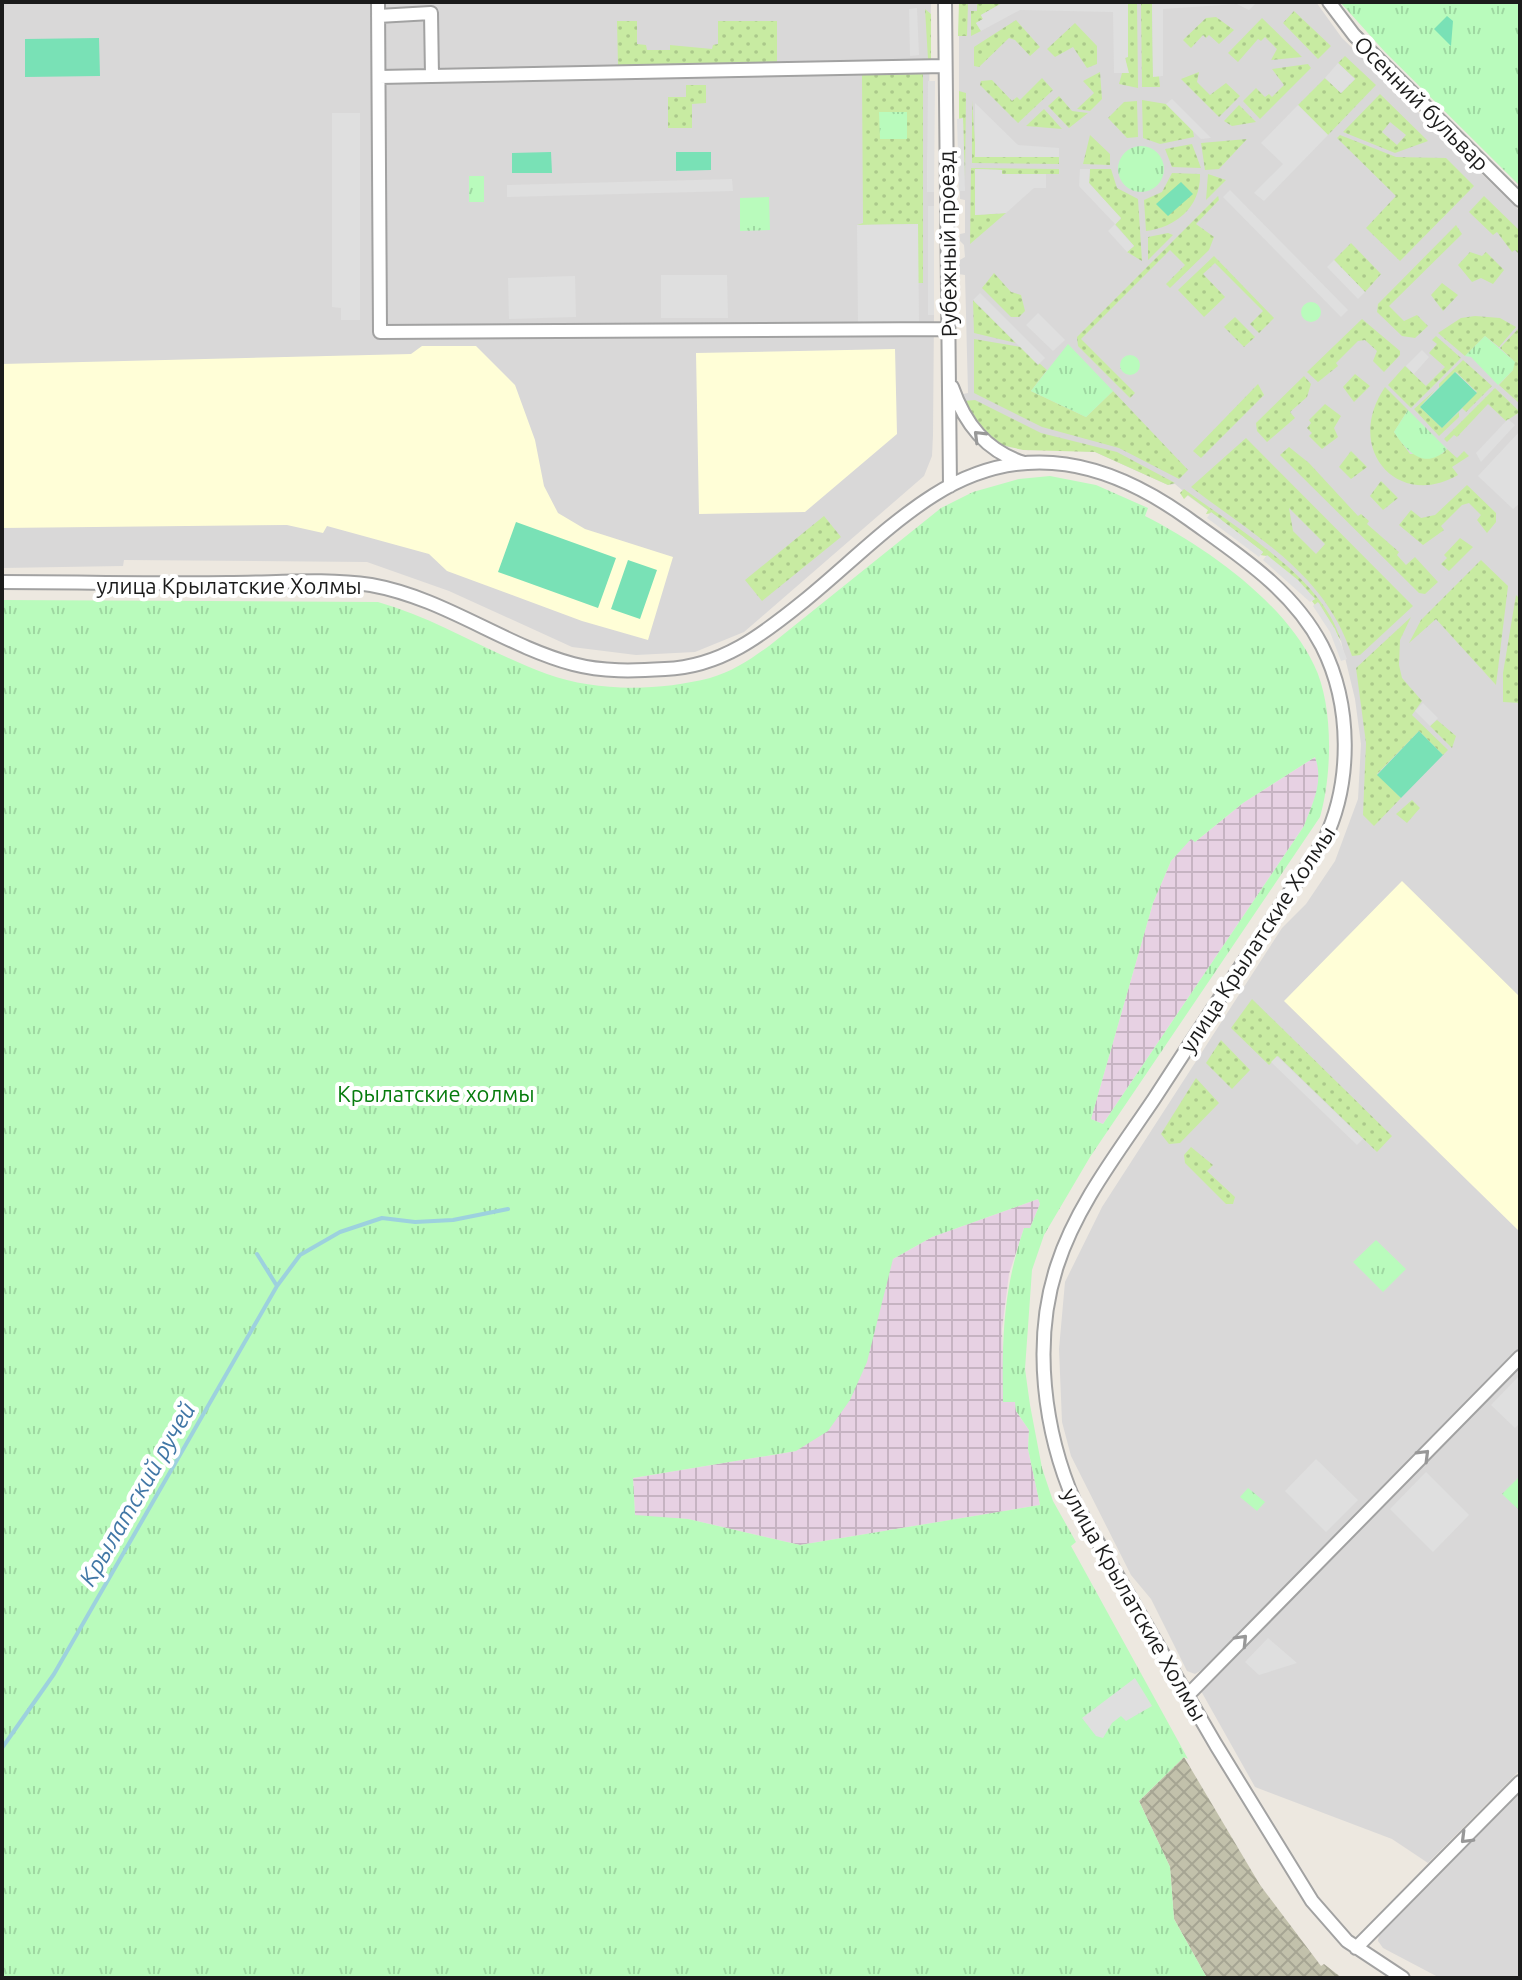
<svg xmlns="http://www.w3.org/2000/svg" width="1522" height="1980" viewBox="0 0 1522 1980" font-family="Ubuntu,sans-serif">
<defs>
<pattern id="industrial-grid" width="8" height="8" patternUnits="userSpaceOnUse" patternTransform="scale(2)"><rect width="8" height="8" fill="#e7d1e3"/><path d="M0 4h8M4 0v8" fill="none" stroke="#c6b3c2"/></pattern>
<pattern id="construction-cross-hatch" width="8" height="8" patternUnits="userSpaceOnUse" patternTransform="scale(2)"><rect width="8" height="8" fill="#c2c1ab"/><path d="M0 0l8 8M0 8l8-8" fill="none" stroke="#a6a593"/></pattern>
<pattern id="grass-dots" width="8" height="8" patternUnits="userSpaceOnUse" patternTransform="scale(2)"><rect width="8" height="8" fill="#c8eba2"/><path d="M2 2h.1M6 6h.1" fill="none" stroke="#abc98b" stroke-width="1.8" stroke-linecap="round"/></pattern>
<pattern id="park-tufts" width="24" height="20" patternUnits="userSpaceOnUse" patternTransform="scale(2)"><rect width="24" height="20" fill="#b9fbbc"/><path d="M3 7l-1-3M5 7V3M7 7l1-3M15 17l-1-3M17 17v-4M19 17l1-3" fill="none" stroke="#9ed7a1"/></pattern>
</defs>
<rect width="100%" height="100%" fill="#ede8e0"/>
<path fill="#d9d8d8" d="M2,2H931L927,191L934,192V206L928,207V315H934L933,435L932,456L924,476L744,632L695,652L636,655L572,647L449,591L367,562L124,560L123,566L2,568Z
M959,2H1316L1342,38L1520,211V1349L1208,1666L1195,1674L1187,1671L1151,1599L1131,1575L1071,1456L1062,1422L1059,1349L1065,1282L1102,1207L1282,928L1306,904L1335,861L1358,799L1361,744L1355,699L1341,641L1318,603L1315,605L1312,601L1315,598L1267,556L1261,555L1263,552L1211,513L1206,514L1209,511L1187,495L1184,499L1182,490L1175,484L1168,485L1095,452L1007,447L964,408L963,394L968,393L965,275L958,274V261L965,257L964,245L960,241V234L965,233V200L960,199V191H964L959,119Z
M1520,1363V1770L1428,1863L1392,1839L1255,1787L1201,1691Z
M1520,1791V1978H1440L1383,1948L1378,1941L1379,1934Z"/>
<path fill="url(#industrial-grid)" d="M1315,757L1319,769L1318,790L1304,826L1103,1124L1091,1119L1153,903L1171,861L1191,838L1195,842L1243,803Z
M1038,1199L1040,1204L1030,1228H1024L1009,1274L1002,1329L1004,1402H1015L1016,1411L1029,1430L1028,1449L1040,1505L800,1545L688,1519L635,1516L633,1478L796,1451L893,1259L932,1237Z"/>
<path fill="#fffed7" d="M422,346H476L515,385L535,440L544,486L558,513L585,529L673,557L648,640L582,621L447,571L429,554L327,526L323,533L287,525L2,528V364L411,354Z
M895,349L897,434L805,512L699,514L696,353Z
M1402,881L1520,997V1232L1284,1001Z"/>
<path fill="url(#construction-cross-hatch)" d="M1184,1757L1260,1885L1321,1966L1324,1964L1342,1978H1207L1174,1919L1170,1867L1139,1801Z"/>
<path fill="url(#grass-dots)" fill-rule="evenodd" d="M959,2H968L967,36H958Z
M977,2H1004L981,15L983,19L976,23L981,31L971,36V11H977Z
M1128,2H1137L1138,88L1119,84L1122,73H1128L1125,57H1128Z
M1141,2H1152L1153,76H1159L1160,87H1142Z
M925,9L931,14V59H928Z
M1294,11L1331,46L1318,59L1283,23Z
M1216,17L1234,30L1219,44L1209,35L1206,38L1203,35L1191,48L1183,40L1206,18Z
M1262,18L1302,57L1271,60L1277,49L1265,37L1261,41L1258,39L1238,62L1228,53Z
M1016,20L1040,47L1030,56L1015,40L1009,38L979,67L974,66V47Z
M617,21H637V44L646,45L647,50H670V45L712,49L713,45L718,44V21H777V62L618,66Z
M1075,23L1097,46V64L1087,68L1073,47L1055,57L1047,49Z
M1345,56L1376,85L1328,135L1298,105L1325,78L1341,93L1355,79L1338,63Z
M1308,64L1311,68L1260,119L1243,101L1256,88L1265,97L1269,94L1272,97L1284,85L1272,69Z
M1100,72L1102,99L1090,111L1077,109L1094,93L1083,81Z
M1199,72L1197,82L1210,95L1226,83L1240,96L1219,117L1181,79Z
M923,74V283H918V224L857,225L863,223L862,75Z
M1042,78L1053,90L1018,123L980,85L981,81L992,80L1012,101L1017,97L1020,100Z
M686,85H706V103L692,104V128H668V97H686Z
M959,91L966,93L965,181L963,119H959Z
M1380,94L1428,141L1395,153L1343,132ZM1390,122L1406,135L1397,145L1382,132Z
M1059,96L1072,111L1088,113L1069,128L1048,106Z
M972,100L976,157H1059V164L972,163Z
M1142,100L1166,104L1193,131L1194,137L1160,144L1143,138Z
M1137,101L1138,137L1127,138L1108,118L1124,102Z
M1239,105L1256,122L1232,126L1224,121Z
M1044,109L1062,129L1026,126Z
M1090,135L1110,154V165L1083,164Z
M1340,135L1396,157L1446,158L1474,186L1400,261L1366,228L1396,196L1337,138Z
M1247,139L1219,169L1205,170L1201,143Z
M1192,144L1201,168L1172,167L1165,149Z
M971,168L1059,169V174H1002V170L975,169V215L1006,213L970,244Z
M1090,169H1111L1117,188L1138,199L1142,261L1127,252L1134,246L1115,224L1121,219L1089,183Z
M1172,173L1200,174C1201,206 1177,227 1146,231L1144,200L1162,192Z
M1208,174L1226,180L1206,200Z
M1218,196L1219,200L1196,224L1214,237L1209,250L1170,288L1166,284L1185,265L1170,250L1081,339L1135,393L1130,398L1078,346L1077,337Z
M1484,196L1520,231V255L1515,250L1512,252L1497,232L1493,235L1469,212Z
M1456,225L1462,234L1389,306L1404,321L1417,315L1428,326L1415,338L1402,336L1377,312L1378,304Z
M1168,233L1173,235L1148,260V237Z
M1351,243L1381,274L1365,292L1334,260Z
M1470,252L1482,256L1486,252L1504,270L1493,284L1481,278L1472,282L1458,265Z
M1214,256L1274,318L1259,333L1250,324L1263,311L1215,263L1203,274L1225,297L1204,317L1178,290Z
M994,273L1011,292L1021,295L1025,311L1019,317H1011L982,288Z
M1442,283L1458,295L1443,311L1431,295Z
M973,300L1016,343L974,333Z
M1475,316L1500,318L1516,327L1499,347L1485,336L1465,356L1438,333L1461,318Z
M1235,317L1255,337L1244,347L1224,327Z
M1362,319L1400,351V355L1384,372L1373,361L1377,351L1365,340L1358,341L1336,363L1338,366L1318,382L1307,372Z
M1518,329L1520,330V404L1499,385L1513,370V360L1500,348Z
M1436,336L1461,358L1411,408L1388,385L1405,366L1426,386L1445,367L1429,353L1437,344L1432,340Z
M974,339L1021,347L1047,370L1031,391L1086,417L1113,391L1188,470L1179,479L1119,448L1042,427L974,393Z
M1463,360L1492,386L1466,412L1462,408L1477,392L1456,372L1439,388V384Z
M1355,374L1370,386L1354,402L1343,387Z
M1304,376L1311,384L1307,397L1290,412L1295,418L1267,442L1257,431L1256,423Z
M1258,384L1264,395L1201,458L1193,451Z
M1385,387L1408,410L1394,432L1410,454H1442L1447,449L1457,458L1464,451L1469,456L1452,467L1458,475C1398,510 1343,449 1385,387Z
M1495,388L1520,412L1506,421L1488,404L1457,437L1454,435L1447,442L1444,439Z
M1435,390L1420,407L1442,428L1459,412V417L1439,436L1414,409Z
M975,400L1041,433L1117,452L1175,483L1168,485L1095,452L1023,450L997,444L982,435L964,401Z
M1325,404L1341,416L1334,428L1338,437L1322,449L1309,436L1312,433L1307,428L1311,423L1309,420Z
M1246,438L1413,606L1360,655L1352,656C1326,574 1256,537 1191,487ZM1289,508L1325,544L1316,554L1293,531Z
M1289,447L1309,463L1358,516L1361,514L1369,521L1367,524L1399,552L1397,555L1406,565L1415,557L1438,582L1425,594L1419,593L1280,455Z
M1351,451L1367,467L1351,479L1339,467Z
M1381,481L1398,498L1383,510L1370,496Z
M1467,485L1496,513V522L1487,533L1477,520L1481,515L1469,503L1462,505L1441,526L1444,530L1423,545L1399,525L1411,510L1421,518L1435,515Z
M1184,489C1235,528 1323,577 1341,641L1319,603L1315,605L1312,601L1315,599L1267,556L1261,555L1263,552L1212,513L1206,514L1208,510L1188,495L1184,499L1180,493Z
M824,516L841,537L762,601L745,580Z
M1460,538L1473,547L1449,571L1441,564L1447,558L1444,555Z
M1481,560L1508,586L1496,685L1436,619L1409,643L1421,620Z
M1516,595L1520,599V703L1503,702V673Z
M1411,617L1400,640L1399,665L1402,678L1422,701L1412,715L1448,750L1443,755L1419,731L1377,774L1401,798L1374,826L1363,815L1366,743L1356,668Z
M1437,720L1456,736L1452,748L1430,726Z
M1412,800L1420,808L1407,823L1396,814Z
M1252,999L1392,1136L1377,1152L1278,1056L1269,1065L1231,1028Z
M1221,1040L1250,1070L1232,1089L1206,1063Z
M1196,1078L1219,1103L1180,1143L1169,1144L1161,1134Z
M1191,1147L1213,1165L1207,1171L1235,1197L1233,1204H1226L1185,1163L1184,1155Z"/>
<path fill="url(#park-tufts)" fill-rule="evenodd" d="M1340,2H1520V186L1385,52Z
M879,112H907V139H880Z
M1118 169a23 23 0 1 1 46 0a23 23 0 1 1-46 0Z
M469,176H484V202H469Z
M769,197L770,230L740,231V198Z
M1301 312a10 10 0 1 1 20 0a10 10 0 1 1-20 0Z
M1485,336L1515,362L1513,370L1498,385L1471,357L1465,356Z
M1068,344L1113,391L1086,417L1031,391Z
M1120 365a10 10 0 1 1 20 0a10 10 0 1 1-20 0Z
M1408,410L1447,449C1425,471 1407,452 1394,432Z
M1050,476L1096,485L1148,508L1145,516C1206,547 1284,602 1314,665C1334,705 1332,776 1320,817L1090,1157L1044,1235L1032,1270L1025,1369L1030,1405L1042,1468L1053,1501L1076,1542L1071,1546L1188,1759L1184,1757L1139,1801L1170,1867L1174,1919L1207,1978H2V600L378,602C438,619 489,653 547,674C596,692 659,691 710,678C732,672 751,659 769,646L941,508L973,492L1019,479ZM1315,757C1324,782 1313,802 1304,826L1103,1124L1091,1119L1153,903L1171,861L1191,839L1195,842L1243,803ZM1038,1199L1040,1204L1030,1228H1024C1003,1291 1002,1336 1003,1402H1015L1016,1411L1029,1430L1028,1449L1040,1505L800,1545L688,1519L635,1515L633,1478L796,1451L828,1431L850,1400L867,1362L893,1259L932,1237Z
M1376,1240L1406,1269L1383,1292L1353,1262Z
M1520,1476V1511L1502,1494Z
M1248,1488L1265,1502L1257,1511L1240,1497Z"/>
<path fill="#79e1b6" d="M1447,16L1453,21L1451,46L1434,29Z
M99,38L100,76L25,77V39Z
M551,152L552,173H512V153Z
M676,152H711V170L676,171Z
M1181,182L1193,194L1168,216L1156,204Z
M1455,372L1477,393L1442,428L1420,407Z
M516,522L616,558L598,608L498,572Z
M628,560L657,570L640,619L611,609Z
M1419,731L1443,755L1401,798L1377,775Z"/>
<path fill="#dfdfdf" d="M1004,2H1128V57L1125,58L1129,73H1114L1113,12L1020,10L981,31L976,23L983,19L981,15Z
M1152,2H1257L1249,10L1237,4L1163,9V76L1153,77Z
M917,8L919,55L910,56L909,9Z
M1338,63L1355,79L1341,93L1325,78Z
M928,81H935L934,192H927Z
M1172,99L1211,138L1201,139L1166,104Z
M975,103L1018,145L1059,148V157H975Z
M1298,105L1328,135L1264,201L1254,193L1283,164L1261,143Z
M332,113H360V320H341V308L332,307Z
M963,118L965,191H959L957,119Z
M975,169L1002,170V174H1046V188H1034L1006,213L975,215Z
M1080,169H1090L1089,183L1121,218L1115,225L1134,246L1127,252L1108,231L1115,224L1079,186Z
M732,179L733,191L507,197V185Z
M1230,190L1348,310L1341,317L1223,197Z
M928,206H934V315H928Z
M918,224L919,324H858L857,225Z
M1334,260L1365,292L1358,299L1327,267Z
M661,275H727L728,318H661Z
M575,276L576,317L509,319L508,278Z
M980,293L1045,358L1038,365L973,300Z
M1038,313L1065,340L1053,351L1026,325Z
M1422,350L1429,357L1414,374L1406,366Z
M1508,419L1515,425L1481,462L1476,453Z
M1520,431V503L1513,509L1478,476Z
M1211,512L1263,552L1259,557L1207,518Z
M1267,555L1298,580L1315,599L1310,602L1263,560Z
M1318,602L1335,629L1347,659L1341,661L1330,632L1313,606Z
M1423,703L1438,718L1430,726L1415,711Z
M1277,1056L1363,1139L1357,1145L1271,1062Z
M1520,1375V1423L1515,1428L1491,1405Z
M1316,1459L1358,1500L1326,1532L1285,1491Z
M1426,1472L1469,1515L1433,1552L1390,1509Z
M1268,1638L1297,1663L1259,1675L1245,1662Z
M1135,1678L1152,1706L1126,1721L1121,1716L1112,1723L1103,1738L1096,1736L1082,1718Z"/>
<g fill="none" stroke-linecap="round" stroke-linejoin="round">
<path stroke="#9dd1de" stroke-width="4" d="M277,1286L300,1255L340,1232L382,1218L415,1222L453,1220L508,1209
M2,1748L54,1674L277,1286L257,1254"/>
<g stroke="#a2a2a2" stroke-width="16">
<path id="minor" d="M378,2L380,332L948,329
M945,2L950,486
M1329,2L1354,35L1520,200
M378,16L431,13L432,76
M379,77L945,66
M952,387C965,424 986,451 1024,463
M2,582C77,582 153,584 228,583C275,583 325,578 371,585C444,598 503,645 573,664C603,672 634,671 665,669C721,667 762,635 804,601C847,566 888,524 934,495C1024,438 1110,462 1190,520C1240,556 1293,590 1322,646C1352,705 1352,783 1324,841C1267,926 1210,1013 1154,1099C1119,1151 1076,1206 1057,1266C1032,1342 1044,1432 1075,1503L1216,1745L1312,1901L1347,1941L1403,1978
M1187,1696L1520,1357
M1356,1948L1520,1782"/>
</g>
<use href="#minor" stroke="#fff" stroke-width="12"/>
</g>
<defs><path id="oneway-chevron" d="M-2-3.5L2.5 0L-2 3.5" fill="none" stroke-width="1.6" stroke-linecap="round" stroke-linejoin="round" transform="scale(2)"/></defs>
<g stroke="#989898">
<use href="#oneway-chevron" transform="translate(979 436) rotate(-135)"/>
<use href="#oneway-chevron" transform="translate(1424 1455) rotate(-45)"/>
<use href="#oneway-chevron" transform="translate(1242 1640) rotate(-46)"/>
<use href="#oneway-chevron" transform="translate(1466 1838) rotate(135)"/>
</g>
<g text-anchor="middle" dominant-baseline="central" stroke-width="8" stroke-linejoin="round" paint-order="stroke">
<g font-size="22" fill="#1b1b1b" stroke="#fff">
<text transform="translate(1422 103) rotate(45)">Осенний бульвар</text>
<text transform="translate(947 244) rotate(-91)">Рубежный проезд</text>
<text x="229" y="585">улица Крылатские Холмы</text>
<text transform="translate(1257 939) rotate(-57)">улица Крылатские Холмы</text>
<text transform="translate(1135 1604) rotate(60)">улица Крылатские Холмы</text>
</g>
<g font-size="22" fill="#067c0d" stroke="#fff">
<text x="436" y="1093">Крылатские холмы</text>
</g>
<g font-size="24" font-style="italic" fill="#4177a6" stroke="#fff">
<text transform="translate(137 1494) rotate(-60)">Крылатский ручей</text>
</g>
</g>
<rect width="1522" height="1980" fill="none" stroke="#1b1b1b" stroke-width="8"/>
</svg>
